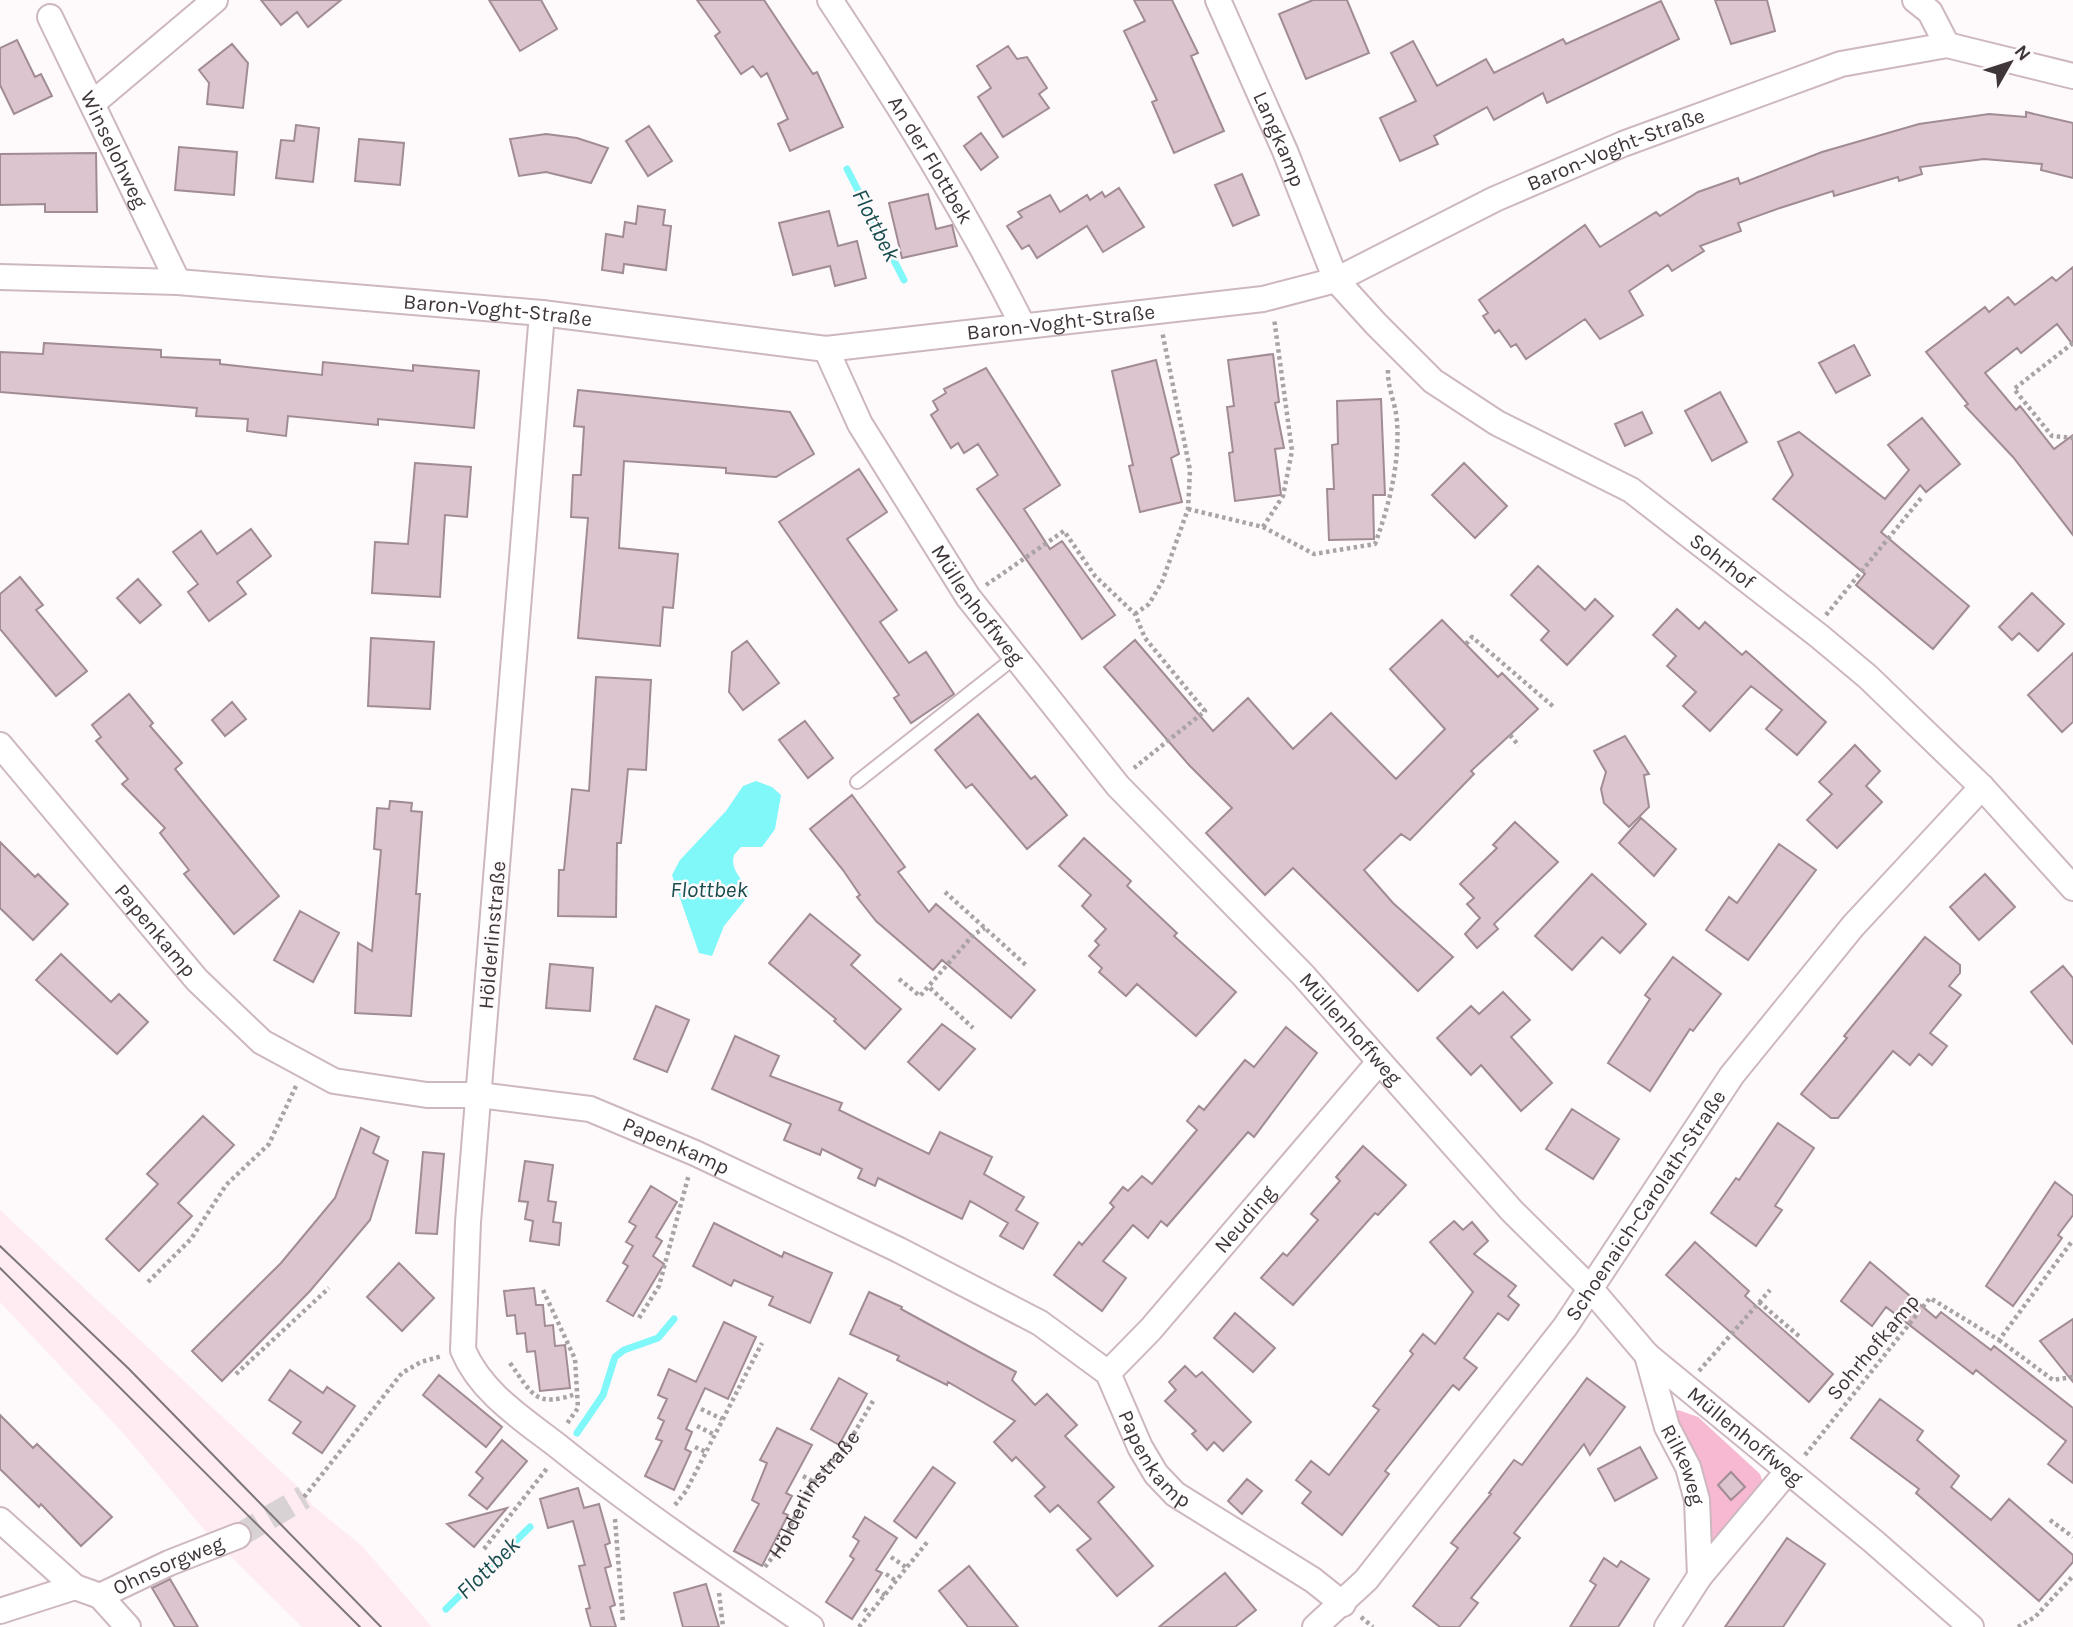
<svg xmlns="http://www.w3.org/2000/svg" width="2073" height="1627" viewBox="0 0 2073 1627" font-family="Karla,sans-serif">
<rect width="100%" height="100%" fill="#fef9fb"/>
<path fill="#ffecf3" d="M0,1210L299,1488L313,1506L362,1546L432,1627H302L206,1532L125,1435L0,1302Z"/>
<path fill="#f7b8d2" d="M1678,1410L1698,1417L1760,1474L1763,1483L1716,1541L1711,1542L1709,1537L1672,1417Z"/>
<path fill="#80f7f9" d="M756,781L772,787L781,795L775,829L762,847H741L734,855C729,872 746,880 749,895L724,926L712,956L699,953L672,875L680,860L726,811L743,786Z"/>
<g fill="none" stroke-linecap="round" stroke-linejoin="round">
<path stroke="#80f7f9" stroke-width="7" d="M847,169L904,280
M577,1433L603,1395L615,1357L624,1350L658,1338L674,1319
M446,1609L530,1527"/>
</g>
<path fill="#dcc5ce" stroke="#a18c94" stroke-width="2" d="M261,0H341L308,27L297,12L281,25Z
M489,0H541L557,29L520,51Z
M697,0H764L813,74L817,72L843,127L790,151L778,124L788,119L767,73L761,77L753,66L741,74L715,36L720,32Z
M1134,0H1172L1198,53L1191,56L1224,131L1174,153L1152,102L1157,100L1124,31L1145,21Z
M1313,0H1347L1369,53L1306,79L1279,14Z
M1715,0H1767L1775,31L1731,44Z
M1661,1L1679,39L1547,103L1543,93L1494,120L1487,107L1434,136L1438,144L1400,161L1380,118L1416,101L1391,53L1413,41L1437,86L1486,59L1494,73L1563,39L1566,44Z
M17,40L35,77L41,74L52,96L14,114L0,85V48Z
M232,44L248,63L243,108L207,104L209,83L199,70Z
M1008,46L1017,59L1027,57L1047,88L1039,94L1049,108L1003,137L978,97L991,88L977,66Z
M2026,112L2073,123V178L2041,170L2042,164L1984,159L1920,167L1922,174L1899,181L1898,177L1834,196L1833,191L1780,208L1738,223L1741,231L1700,246L1704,251L1672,271L1668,265L1629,291L1643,315L1600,339L1585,319L1526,359L1516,344L1511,347L1499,330L1495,333L1483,316L1488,313L1479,300L1585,225L1600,247L1656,212L1660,216L1698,192L1738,178L1740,184L1822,152L1919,124L1989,114L2026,117Z
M296,125L319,128L313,182L276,178L281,140L294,141Z
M649,126L672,161L648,176L626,141Z
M981,133L998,157L981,170L964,146Z
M546,134L577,138L608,148L591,183L546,172L519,176L510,139Z
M359,139L404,143L400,185L355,181Z
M179,147L237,152L234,195L175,190Z
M96,153L97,212H45V204L0,205V154Z
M1242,174L1259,215L1233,226L1215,185Z
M1119,188L1144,227L1103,252L1087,226L1037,258L1029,245L1022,249L1007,226L1022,217L1018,212L1050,195L1060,212L1087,195L1090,200L1102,192L1105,197Z
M928,194L936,229L952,225L957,246L902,258L889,203Z
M638,206L665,210L663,225L671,226L666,270L624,264L623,273L602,270L606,234L623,237L625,222L636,224Z
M829,211L838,246L857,241L866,278L835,286L830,266L793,275L779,223Z
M2073,267V345L2057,324L2021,353L2017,348L1985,373L2016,410L2020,406L2054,449L2073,435V535L2013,457L1965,406L1968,404L1926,352L1985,307L1989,312L2008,297L2015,305L2052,277L2056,281Z
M44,343L161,350V357L220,360V364L322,375L323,362L413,371V365L479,371L474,428L378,419V425L288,416L286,436L247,431L248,419L196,416L197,408L0,392V352L43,354Z
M1854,345L1870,375L1836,393L1819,363Z
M1273,354L1279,402L1275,403L1284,448L1275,449L1281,495L1235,501L1229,453L1233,452L1227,407L1234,406L1228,360Z
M1156,360L1179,454L1171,458L1182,502L1140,512L1129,466L1133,465L1112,371Z
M986,368L1060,485L1024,509L1050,549L1062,541L1115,615L1082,639L977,489L998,475L978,444L964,453L958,443L951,448L931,415L938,410L933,401L946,393L944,389Z
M578,390L790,412L814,454L776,477L726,473V468L624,461L619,548L678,554L673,608L663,607L660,646L578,638L588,518L571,517L573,475H581L584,427L574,426Z
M1720,392L1747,442L1712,461L1685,411Z
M1381,399L1385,495H1373L1374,539L1329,540L1327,489H1334L1332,445L1338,444L1337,401Z
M1642,412L1652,433L1625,446L1615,424Z
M1922,418L1960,464L1926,492L1920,485L1881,532L1969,606L1933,649L1856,585L1865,574L1773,499L1793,475L1778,442L1799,432L1885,499L1909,470L1888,445Z
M415,463L471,467L467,517L445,515L440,597L372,593L375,542L408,544Z
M1464,463L1507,506L1475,538L1432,495Z
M859,469L887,512L847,539L897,610L880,622L909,663L926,652L954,694L911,723L894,698L899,695L779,522Z
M251,529L271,556L237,582L246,594L209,621L188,592L198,584L173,552L201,531L217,554Z
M1538,566L1585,610L1595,599L1613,616L1567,665L1541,640L1549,631L1511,595Z
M20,577L43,605L36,610L87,671L56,696L0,629V594Z
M138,579L161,605L140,623L117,598Z
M2032,593L2064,624L2038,651L2019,633L2012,640L1999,627Z
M1677,609L1699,629L1705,622L1742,655L1746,651L1826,722L1797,755L1766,729L1782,710L1751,686L1710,731L1683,706L1696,692L1667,666L1676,656L1653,635Z
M1442,620L1498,677L1502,673L1538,709L1471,771L1474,774L1410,840L1401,834L1364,870L1393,903L1453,957L1418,991L1293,868L1265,895L1206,833L1232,808L1189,765L1104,667L1135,640L1213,731L1248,698L1293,749L1331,713L1396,779L1445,729L1390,669Z
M371,638L434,642L430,709L368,706Z
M747,641L779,683L743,710L729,692L732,652Z
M2073,653V722L2062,732L2028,695Z
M596,677L651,680L646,770L628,769L621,843H617L616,917L558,916L559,870H564L572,789L589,791Z
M129,694L153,723L150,726L182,763L175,769L279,896L234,934L184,874L189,870L160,833L165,828L122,784L128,779L96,741L101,737L92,725Z
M232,702L246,719L225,736L212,720Z
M978,714L1031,779L1035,776L1067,815L1027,849L972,784L966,788L935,750Z
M805,721L833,758L808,778L779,740Z
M1625,736L1649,774L1644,775L1649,807L1629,827L1604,803L1601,789L1606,772L1594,751Z
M1855,745L1880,771L1866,786L1882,802L1837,848L1807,820L1832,794L1819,782Z
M852,795L905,867L898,872L929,912L936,904L1035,990L1011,1018L942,960L933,970L876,921L857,897L860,895L843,870L810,829Z
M390,801L412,803L411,811L422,812L416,894H420L411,1016L355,1013L358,943L372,951L381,850L374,849L377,808L389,809Z
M1641,818L1676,849L1654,876L1619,843Z
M1515,822L1558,862L1494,924L1498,929L1477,948L1465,934L1480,918L1467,904L1474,898L1460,884L1497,848L1493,845Z
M1084,838L1131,881L1127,886L1177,933L1174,936L1236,992L1196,1036L1137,984L1126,996L1099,972L1102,968L1089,956L1099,945L1095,941L1106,929L1082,906L1091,895L1059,866Z
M0,842L35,877L38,874L68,904L33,940L0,908Z
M1779,844L1816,870L1748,960L1706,930L1729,897L1737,903Z
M1592,874L1646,924L1620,953L1602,937L1572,970L1535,936Z
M1985,874L2015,907L1979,940L1950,907Z
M300,911L339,933L313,982L274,960Z
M810,914L860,955L851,965L901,1009L865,1049L834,1021L836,1019L769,963Z
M1925,937L1960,965V973L1949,986L1961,995L1930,1033L1947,1046L1932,1065L1919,1054L1910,1065L1893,1051L1838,1118H1831L1801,1094L1847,1038L1844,1036Z
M61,954L111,1002L119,994L148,1022L117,1054L36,980Z
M1673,957L1721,994L1693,1031L1690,1029L1650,1091L1608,1063L1650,999L1645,995Z
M550,964L593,968L590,1011L546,1008Z
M2063,966L2073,978V1044L2031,992Z
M1503,992L1530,1020L1511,1037L1552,1083L1521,1111L1481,1065L1471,1075L1437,1038L1471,1006L1479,1014Z
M656,1006L689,1020L667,1072L634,1059Z
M942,1024L975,1049L939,1090L908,1062Z
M1286,1027L1317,1053L1254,1137L1248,1132L1167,1226L1161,1221L1148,1238L1133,1225L1103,1261L1126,1278L1102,1311L1054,1275L1079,1242L1082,1245L1114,1207L1110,1203L1123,1187L1128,1191L1142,1176L1152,1184L1197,1130L1187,1121L1199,1106L1204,1110L1245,1060L1254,1067Z
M735,1036L779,1056L770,1076L842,1103L839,1110L929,1154L940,1132L992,1157L984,1174L1024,1197L1016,1210L1038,1223L1023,1249L1000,1236L1008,1223L970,1201L962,1219L878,1178L875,1186L858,1178L862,1169L822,1149L820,1155L784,1140L791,1124L712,1089Z
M1572,1109L1619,1139L1593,1179L1546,1149Z
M203,1116L234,1145L178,1203L192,1216L139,1271L106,1239L158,1184L147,1174Z
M1778,1123L1814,1148L1775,1206L1782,1210L1756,1246L1711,1213L1736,1178L1739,1180Z
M361,1128L379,1137L373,1153L388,1161L370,1220L310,1291L222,1381L192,1351L281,1263L335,1198Z
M1363,1146L1406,1185L1378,1215L1375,1213L1293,1305L1261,1278L1283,1253L1287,1256L1318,1220L1311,1214L1340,1181L1336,1177Z
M423,1152L444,1154L437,1234L416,1233Z
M525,1161L553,1165L548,1201L556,1202L553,1222L561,1223L559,1245L530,1241L533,1221L525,1219L528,1202L519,1201Z
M2055,1182L2073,1196V1215L2058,1235L2062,1238L2013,1306L1986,1286Z
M651,1186L677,1202L656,1237L662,1241L653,1256L664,1264L633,1316L607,1301L628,1266L623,1263L633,1246L626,1242L636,1226L629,1222Z
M1454,1221L1463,1230L1472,1222L1488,1241L1474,1254L1516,1286L1508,1296L1519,1305L1508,1320L1498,1313L1473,1346L1464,1358L1477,1368L1459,1390L1453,1385L1385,1471L1389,1474L1342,1535L1302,1503L1311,1492L1296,1480L1311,1461L1329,1475L1379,1410L1373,1406L1413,1354L1410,1351L1423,1334L1435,1344L1473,1292L1430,1242Z
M714,1223L782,1257L784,1252L832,1273L810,1323L769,1305L773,1297L734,1280L731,1286L693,1266Z
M1695,1242L1749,1291L1745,1296L1833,1374L1809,1402L1666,1275Z
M1870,1262L1936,1318L1941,1312L1991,1350L1994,1346L2073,1408V1483L2048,1464L2066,1441L1992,1383L1976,1370L1973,1374L1886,1307L1872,1326L1841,1301Z
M399,1263L434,1298L402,1331L367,1297Z
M534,1288L536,1305H543L545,1326L553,1325L555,1346L565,1345L570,1388L540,1391L535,1351L527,1352L525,1333L517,1334L515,1315L507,1316L504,1291Z
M869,1292L902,1307L901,1309L1016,1372L1012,1380L1035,1405L1047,1394L1077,1425L1065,1436L1114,1487L1098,1502L1153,1566L1117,1596L1077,1550L1091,1539L1058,1505L1050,1512L1035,1496L1045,1487L1016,1457L1012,1461L994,1442L1015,1421L948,1382L947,1385L897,1360L899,1356L850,1334Z
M1235,1313L1275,1348L1253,1372L1214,1338Z
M2073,1319V1382L2040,1341Z
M724,1322L756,1337L728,1399L705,1388L686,1429L692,1432L685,1449L691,1452L674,1490L645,1476L662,1441L656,1439L664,1421L658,1418L667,1399L658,1395L669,1369L696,1382Z
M1185,1366L1196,1377L1202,1372L1251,1422L1223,1451L1214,1442L1207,1450L1192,1434L1196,1431L1165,1401L1176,1390L1169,1382Z
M290,1370L323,1393L327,1387L355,1406L322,1453L293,1433L301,1422L269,1400Z
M439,1375L502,1427L486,1447L423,1395Z
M839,1378L867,1394L839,1445L811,1429Z
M1587,1378L1625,1407L1590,1455L1584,1444L1514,1533L1520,1538L1471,1598L1478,1603L1459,1627H1440L1413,1606L1458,1548L1451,1543L1491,1494L1489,1493L1514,1460L1522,1465Z
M1880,1399L1923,1431L1917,1440L1959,1476L1951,1487L1991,1520L2009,1499L2073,1555V1562L2039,1601L1916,1493L1919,1489L1851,1438Z
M0,1415L33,1448L37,1444L112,1517L81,1546L41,1504L39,1507L0,1469Z
M777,1428L812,1445L786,1493L792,1496L783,1513L788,1515L762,1566L734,1551L759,1504L752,1500L767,1463L760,1460Z
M502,1440L527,1461L487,1509L469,1495L483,1478L476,1472Z
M1640,1447L1657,1478L1615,1501L1598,1469Z
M933,1467L955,1483L916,1538L894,1521Z
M1731,1472L1745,1487L1731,1500L1718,1485Z
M1247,1479L1262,1491L1242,1514L1228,1501Z
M578,1488L584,1508L599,1504L610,1543L605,1545L611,1566L605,1568L615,1605L610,1607L616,1627H591L586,1609L590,1608L579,1566L585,1565L573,1521L548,1528L540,1499Z
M507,1508L474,1547L447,1524Z
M865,1517L897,1538L876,1570L882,1573L852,1619L826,1602L854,1559L850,1556L859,1541L853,1537Z
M1787,1538L1825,1564L1783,1627H1725Z
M1604,1558L1617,1567L1621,1561L1649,1579L1618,1627H1570L1596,1585L1590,1581Z
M969,1566L1018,1627H968L939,1591Z
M1225,1573L1256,1610L1235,1627H1159Z
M170,1579L198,1627H175L152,1588Z
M706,1584L719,1627H683L674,1593Z"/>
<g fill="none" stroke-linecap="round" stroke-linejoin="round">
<path stroke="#d8d2d4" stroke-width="24" stroke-dasharray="24 12" stroke-linecap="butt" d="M238,1536L304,1497"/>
<g stroke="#cdb7c0" stroke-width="16">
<path id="service" d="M857,782L1014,658"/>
</g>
<g stroke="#cdb7c0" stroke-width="28">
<g id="minor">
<path id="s2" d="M830,0C901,107 964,209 1022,324"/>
<path id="s3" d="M1218,0L1285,151L1336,280L1376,324L1433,381L1497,423L1631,490L1819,636L1868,677L1982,787L2073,888"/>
<path d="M1915,0L1930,12L1947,45"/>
<path id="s4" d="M50,17L178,282"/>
<path d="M93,103L215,0"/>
<path id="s5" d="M0,277L178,282L413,302L542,313L826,349L1263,299L1336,280L1495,199L1623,144L1841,64L1947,45L2073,76"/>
<path d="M542,313L468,1222L463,1350C481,1393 523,1419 559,1447C640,1512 725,1569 811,1627"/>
<path id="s6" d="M826,349L860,424L968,597L1118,786L1303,975L1512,1211L1590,1288L1647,1355L1873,1541L1971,1627"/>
<path id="s7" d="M0,745L197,980L262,1042L334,1081L427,1095H479L590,1109L695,1153L899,1250L1040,1323L1108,1373L1140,1447L1156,1474L1175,1494L1313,1580L1343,1604"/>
<path id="s8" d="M1647,1355L1667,1427L1688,1467L1697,1500L1700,1576"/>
<path id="s9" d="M1108,1373L1151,1329L1379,1062"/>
<path d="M0,1520L75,1587L100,1596L128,1627"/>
<path id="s10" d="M100,1596L169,1563L238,1536"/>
<path d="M0,1611L75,1587"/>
<path id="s11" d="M1315,1627L1366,1580L1565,1327L1732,1075L1853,926L1982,787"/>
<path d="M1667,1627L1700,1576L1787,1472"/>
</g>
</g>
<g stroke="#aaa3a6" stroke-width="4.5" stroke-dasharray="3.5 3.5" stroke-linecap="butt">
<path d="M2073,343L2014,389L2052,436L2073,438"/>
<path d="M1188,509L1263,527L1314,554L1375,544C1389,506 1400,463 1397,422C1396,403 1387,388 1388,369"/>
<path d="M1263,527L1283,496L1292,451L1274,318"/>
<path d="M986,585L1064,531L1095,576L1135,614L1145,638L1205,711L1134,768"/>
<path d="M1135,614L1149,604L1162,582L1188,509L1190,470L1162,331"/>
<path d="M1826,615L1922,497"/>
<path d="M1466,644L1472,637L1555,708"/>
<path d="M1510,735L1519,746"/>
<path d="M945,892L1028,967"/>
<path d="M899,979L920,996L974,934L985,928"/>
<path d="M930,988L973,1028"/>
<path d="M148,1282L191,1239L226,1185L269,1144L296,1086"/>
<path d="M543,1290L575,1359L578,1408L566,1425"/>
<path d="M1759,1302L1800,1337"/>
<path d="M639,1318L659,1286L689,1174"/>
<path d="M1999,1340L2053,1380L2073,1377"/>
<path d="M510,1363C533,1395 535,1408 576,1394"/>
<path d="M1699,1371L1770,1290"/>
<path d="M236,1374L329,1288"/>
<path d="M701,1409L722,1419"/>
<path d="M697,1426L715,1435"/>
<path d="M695,1447L706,1452"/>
<path d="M1805,1455L1930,1298L1999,1340L2073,1240"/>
<path d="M803,1476L814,1482"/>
<path d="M304,1497L402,1373L421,1362L442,1356"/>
<path d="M675,1505L686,1491L762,1343"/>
<path d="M615,1519L623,1623"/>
<path d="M2050,1520L2073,1537"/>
<path d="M484,1549L548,1467"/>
<path d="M891,1557L907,1568"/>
<path id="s1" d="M765,1567L781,1546L809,1488L849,1442L873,1401"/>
<path d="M886,1574L896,1581"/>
<path d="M876,1590L885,1595"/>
<path d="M719,1593L723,1627"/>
<path d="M864,1609L870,1613"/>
<path d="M1361,1617L1373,1627"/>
<path d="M859,1627L928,1541"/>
<path d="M2018,1627L2035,1617L2073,1576"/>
</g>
<use href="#service" stroke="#fff" stroke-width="12"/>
<use href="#minor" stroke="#fff" stroke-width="24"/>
<path stroke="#7e7679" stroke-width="2" d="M0,1246L128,1368L381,1627
M0,1268L360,1627"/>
</g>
<g text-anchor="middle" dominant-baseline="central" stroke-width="5" stroke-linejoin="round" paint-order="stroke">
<g font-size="21" fill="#3f3639" stroke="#fef9fb">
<text stroke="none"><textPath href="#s3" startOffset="152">Langkamp</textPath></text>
<text stroke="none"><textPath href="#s4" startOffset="147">Winselohweg</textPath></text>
<text stroke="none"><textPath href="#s5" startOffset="1654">Baron-Voght-Straße</textPath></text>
<text stroke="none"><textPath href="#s2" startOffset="189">An der Flottbek</textPath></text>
<text stroke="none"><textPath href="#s5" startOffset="499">Baron-Voght-Straße</textPath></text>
<text stroke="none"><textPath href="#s5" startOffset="1066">Baron-Voght-Straße</textPath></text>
<text stroke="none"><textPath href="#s3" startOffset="786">Sohrhof</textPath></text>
<text stroke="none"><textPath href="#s6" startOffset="298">Müllenhoffweg</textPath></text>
<text stroke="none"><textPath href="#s7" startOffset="242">Papenkamp</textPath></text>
<text transform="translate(492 935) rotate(-85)">Hölderlinstraße</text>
<text stroke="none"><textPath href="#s6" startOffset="864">Müllenhoffweg</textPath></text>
<text stroke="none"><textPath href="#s7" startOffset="830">Papenkamp</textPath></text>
<text stroke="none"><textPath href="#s11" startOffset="537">Schoenaich-Carolath-Straße</textPath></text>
<text stroke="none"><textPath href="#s9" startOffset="206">Neuding</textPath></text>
<text transform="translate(1873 1347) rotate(-50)">Sohrhofkamp</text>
<text stroke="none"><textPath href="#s6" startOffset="1432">Müllenhoffweg</textPath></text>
<text stroke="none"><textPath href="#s7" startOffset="1418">Papenkamp</textPath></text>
<text stroke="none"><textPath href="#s8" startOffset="116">Rilkeweg</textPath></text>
<text stroke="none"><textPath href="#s1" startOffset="88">Hölderlinstraße</textPath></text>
<text stroke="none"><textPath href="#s10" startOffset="75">Ohnsorgweg</textPath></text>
</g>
<g font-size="23" font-style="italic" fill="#174d4e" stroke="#fef9fb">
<text transform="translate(876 225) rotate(63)">Flottbek</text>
<text x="709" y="889">Flottbek</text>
<text transform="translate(488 1568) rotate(-44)">Flottbek</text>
</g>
</g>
<g transform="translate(2010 63) rotate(51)" stroke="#fef9fb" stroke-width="5" paint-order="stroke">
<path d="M0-5L12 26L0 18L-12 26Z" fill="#3f3639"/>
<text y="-10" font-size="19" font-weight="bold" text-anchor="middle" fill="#3f3639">N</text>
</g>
</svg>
